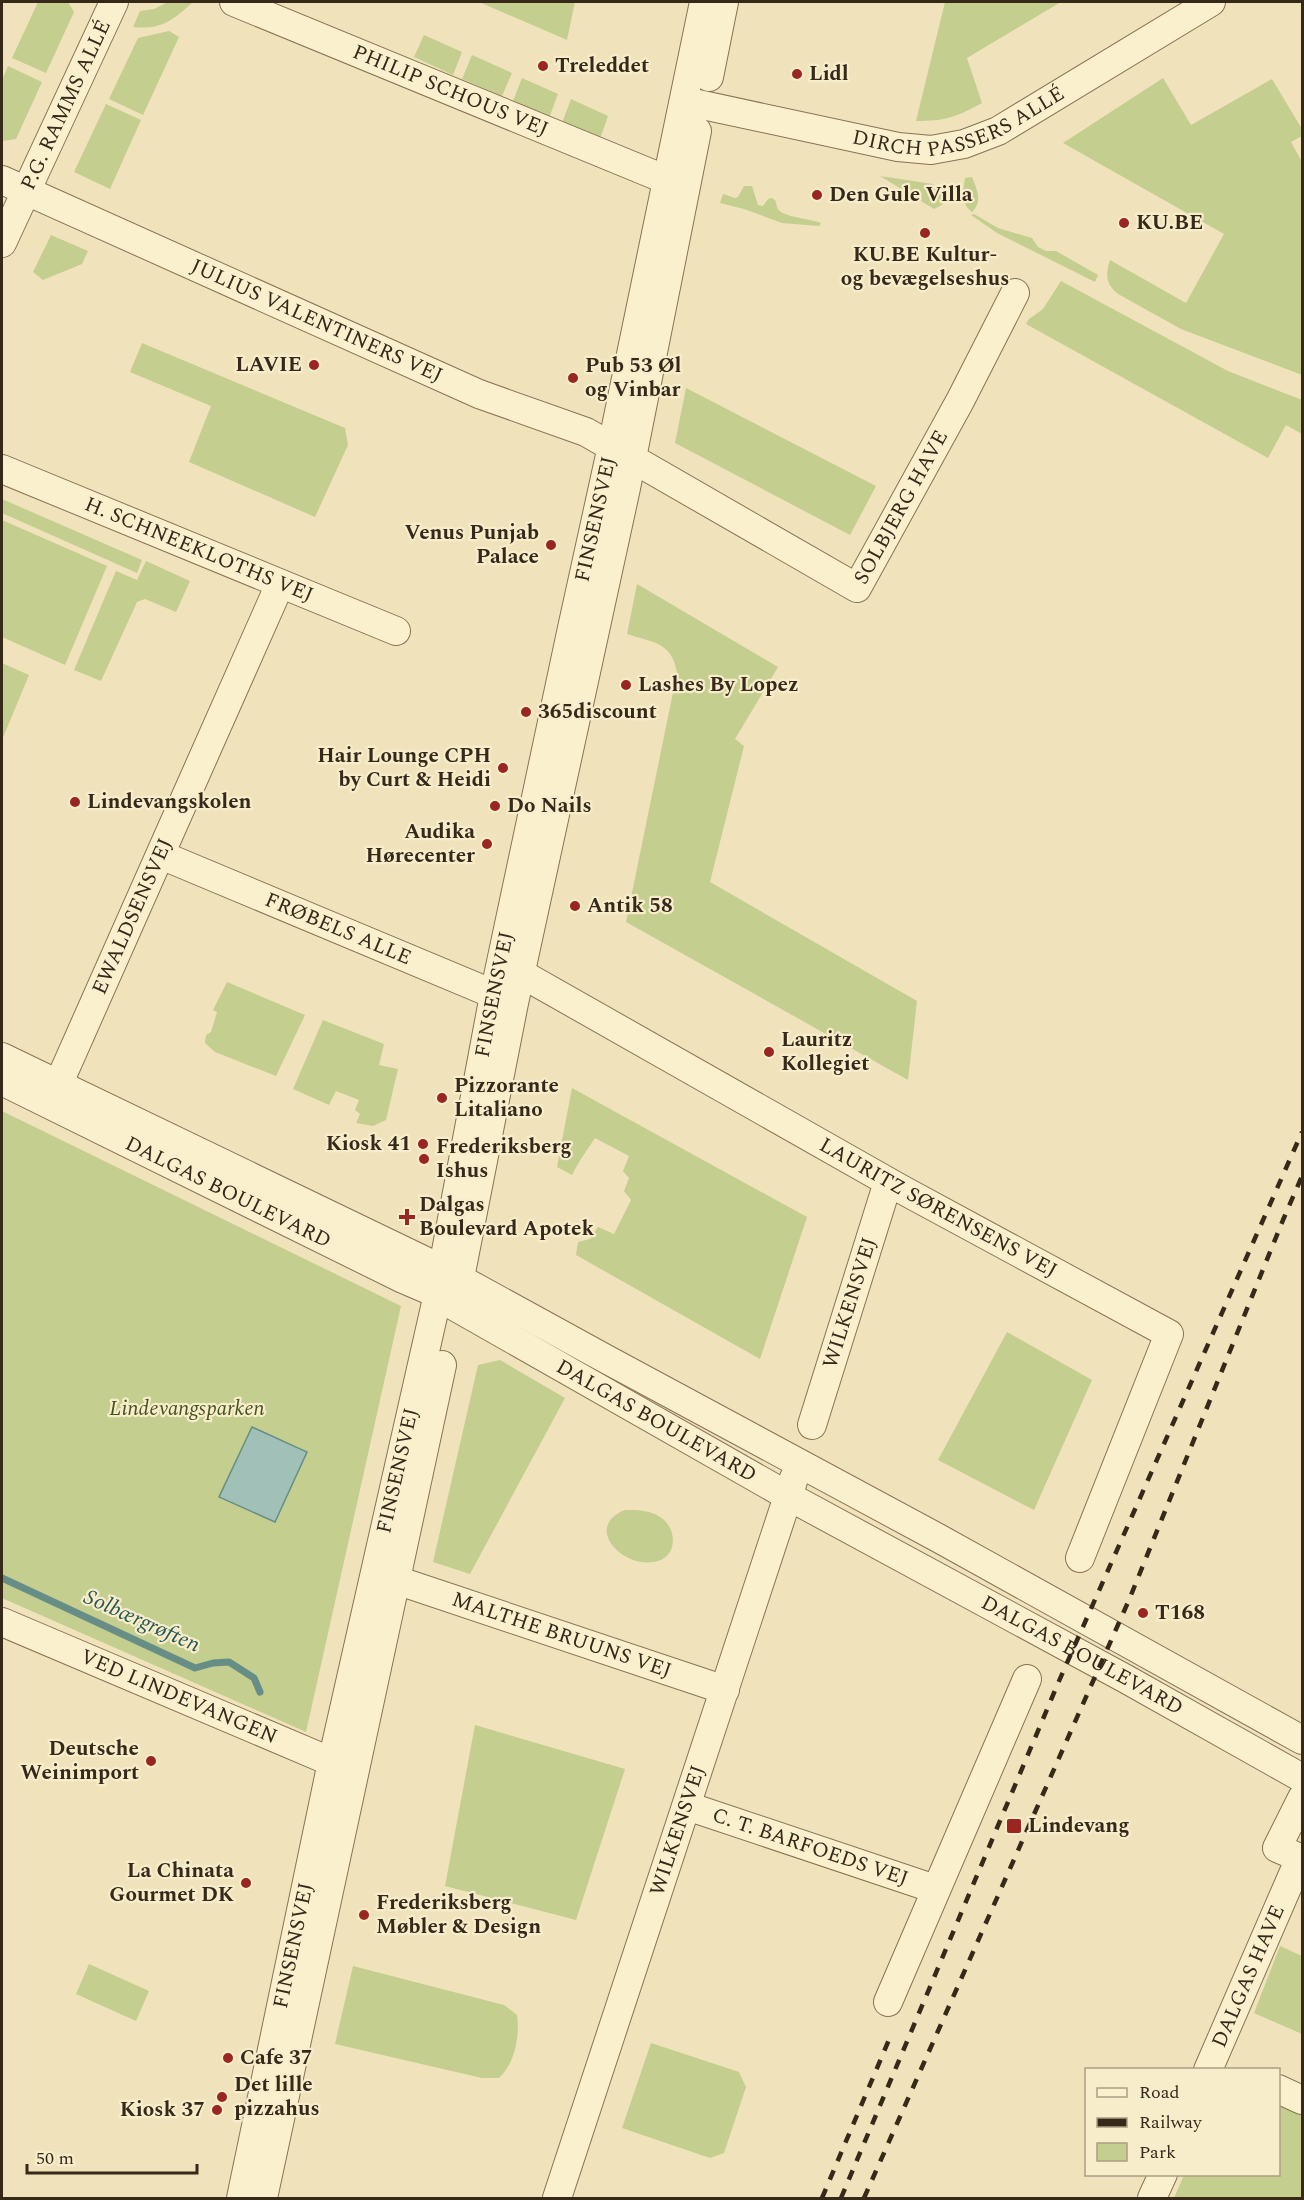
<svg xmlns="http://www.w3.org/2000/svg" width="1304" height="2200" viewBox="0 0 1304 2200" font-family="Spectral,serif">
<rect width="100%" height="100%" fill="#f0e3bb"/>
<path fill="#c3ce8f" d="M38,2H68L74,12L46,73L12,58Z
M168,2L192,3C172,21 160,30 133,27L140,11L154,9Z
M479,2H575L567,40Z
M945,2H1061L967,58L982,103C956,117 946,121 916,121Z
M169,31L179,37L143,115L109,99L138,38Z
M424,35L462,52L453,75L414,57Z
M472,55L512,73L502,96L462,79Z
M8,66L42,82L16,139L2,141V80Z
M522,78L558,94L549,118L513,101Z
M1163,78L1191,125L1272,79L1302,129V136L1291,142L1302,162V375L1181,329L1118,294C1106,284 1105,275 1110,260L1186,303L1224,234L1063,143Z
M571,99L608,116L600,139L562,123Z
M106,104L141,120L110,189L74,172Z
M880,176L933,184L946,197L942,205L934,209Z
M972,177C977,190 983,201 972,212C960,203 963,191 965,178Z
M744,186H752L758,205L763,206L768,199L772,198L775,200C776,201 777,209 778,209C782,217 812,219 821,223L819,226L782,223L744,209L720,203L723,194L735,198L738,197Z
M974,214L998,228L1032,238L1038,247L1046,251H1056L1098,275L1095,282L997,233L971,215Z
M51,235L88,251L82,264L43,280L33,272Z
M1061,281L1228,371L1302,400V434L1286,425L1268,458L1026,324L1029,319L1043,309Z
M142,343L345,428L348,445L315,517L189,462L211,406L130,372Z
M686,388L876,486L850,535L675,443Z
M2,499L142,560L137,573L2,513Z
M2,520L107,566L65,665L2,637Z
M146,561L190,581L176,612L145,599L137,602L101,681L74,670L116,571L137,580Z
M637,584L778,667L735,739L744,746L710,882L917,1001L908,1080L626,922L677,673C672,642 654,643 627,634Z
M2,663L29,675L2,740Z
M227,982L305,1015L276,1076L215,1052L205,1043L206,1035L211,1032L217,1012L213,1010Z
M323,1020L384,1044L379,1065L398,1069L386,1120L373,1126L356,1123L360,1114L355,1110L359,1100L336,1091L329,1105L293,1089Z
M572,1088L807,1217L760,1359L576,1255L578,1242L590,1239L598,1227L614,1234L631,1200L624,1191L629,1178L623,1171L629,1156L595,1138C587,1150 579,1161 572,1175L557,1167Z
M2,1111L401,1306L306,1732L2,1598Z
M1007,1332L1092,1380L1034,1510L938,1460Z
M500,1360L565,1398L470,1574L433,1562L478,1365Z
M625,1510C637,1510 650,1510 660,1517C677,1527 678,1555 658,1561C624,1571 582,1527 625,1510Z
M475,1725L625,1769L576,1920L445,1886Z
M1280,1946L1302,1956V2034L1254,2013Z
M89,1964L149,1991L136,2021L76,1994Z
M353,1966L504,2005L517,2015C520,2036 515,2063 499,2078H482L335,2044Z
M651,2043L739,2072L746,2087L724,2153L710,2158L622,2128Z
M1279,2101L1302,2111V2198H1174L1184,2175L1278,2174Z"/>
<path fill="#a0c0b8" stroke="#678e86" stroke-width="1.5" d="M252,1427L307,1452L275,1522L219,1497Z"/>
<g fill="none" stroke-linecap="round" stroke-linejoin="round">
<path stroke="#678e86" stroke-width="7" d="M2,1578L195,1668L213,1663L229,1662L254,1678L260,1692"/>
<g stroke="#887254" stroke-width="30">
<g id="minor">
<path id="s1" d="M234,2L667,180"/>
<path d="M709,77L724,2"/>
<path id="s2" d="M684,101L898,147L931,150L964,144L998,131L1211,2"/>
<path id="s3" d="M2,180L479,394L586,432L857,588L960,401L1015,293"/>
<path id="s4" d="M2,243L114,2"/>
<path id="s5" d="M2,469L396,631"/>
<path id="s6" d="M161,855L510,1001"/>
<path id="s7" d="M506,965L901,1189L1169,1334L1080,1558"/>
<path d="M2,1057L442,1269L606,1359L940,1539L1302,1740"/>
<path id="s8" d="M2,1081L403,1279L438,1294L454,1306L788,1496L1126,1679L1302,1778"/>
<path id="s9" d="M50,1103L280,584"/>
<path d="M457,1293L514,1003L626,488L697,131"/>
<path id="s10" d="M812,1425L888,1182"/>
<path id="s11" d="M379,1571L396,1580L725,1690"/>
<path id="s12" d="M2,1622L332,1762L346,1771"/>
<path id="s13" d="M687,1806L935,1889"/>
<path d="M888,2002L1027,1679"/>
<path id="s14" d="M1208,2070L1300,1858L1277,1848L1302,1798"/>
<path d="M1278,2089L1302,2100"/>
<path id="s15" d="M241,2198L332,1762L438,1294L494,995L572,628L612,446L704,2"/>
<path d="M263,2198L442,1365"/>
<path id="s16" d="M557,2198L794,1478"/>
<path d="M1152,2198L1163,2174"/>
</g>
</g>
<use href="#minor" stroke="#fbf0ce" stroke-width="28"/>
<path stroke="#36291a" stroke-width="4.5" stroke-dasharray="10 10" stroke-linecap="butt" d="M822,2198L891,2035
M841,2198L1059,1681L1302,1132
M864,2198L1129,1600L1283,1220L1302,1176"/>
</g>
<g fill="#9a2621" stroke="#f7edcb" stroke-width="2">
<circle cx="543" cy="66" r="6"/>
<circle cx="797" cy="74" r="6"/>
<circle cx="817" cy="195" r="6"/>
<circle cx="1124" cy="223" r="6"/>
<circle cx="925" cy="233" r="6"/>
<circle cx="314" cy="365" r="6"/>
<circle cx="573" cy="378" r="6"/>
<circle cx="551" cy="545" r="6"/>
<circle cx="626" cy="685" r="6"/>
<circle cx="526" cy="712" r="6"/>
<circle cx="503" cy="768" r="6"/>
<circle cx="75" cy="802" r="6"/>
<circle cx="495" cy="806" r="6"/>
<circle cx="487" cy="844" r="6"/>
<circle cx="575" cy="906" r="6"/>
<circle cx="769" cy="1052" r="6"/>
<circle cx="442" cy="1098" r="6"/>
<circle cx="423" cy="1144" r="6"/>
<circle cx="424" cy="1159" r="6"/>
<path d="M404 1208h6v6h6v6h-6v6h-6v-6h-6v-6h6z"/>
<circle cx="1143" cy="1613" r="6"/>
<circle cx="151" cy="1761" r="6"/>
<rect x="1006" y="1818" width="16" height="16" rx="3"/>
<circle cx="246" cy="1883" r="6"/>
<circle cx="364" cy="1915" r="6"/>
<circle cx="228" cy="2058" r="6"/>
<circle cx="222" cy="2097" r="6"/>
<circle cx="217" cy="2110" r="6"/>
</g>
<g text-anchor="middle" dominant-baseline="central" stroke-width="4.5" stroke-linejoin="round" paint-order="stroke">
<g font-size="21" font-weight="bold" fill="#36291a" stroke="#f7edcb" text-anchor="start">
<text x="555" y="66">Treleddet</text>
<text x="809" y="74">Lidl</text>
<text x="829" y="195">Den Gule Villa</text>
<text x="1136" y="223">KU.BE</text>
<text x="925" y="255" text-anchor="middle">KU.BE Kultur-<tspan x="925" dy="24">og bevægelseshus</tspan></text>
<text x="302" y="365" text-anchor="end">LAVIE</text>
<text x="585" y="366">Pub 53 Øl<tspan x="585" dy="24">og Vinbar</tspan></text>
<text x="539" y="533" text-anchor="end">Venus Punjab<tspan x="539" dy="24">Palace</tspan></text>
<text x="638" y="685">Lashes By Lopez</text>
<text x="538" y="712">365discount</text>
<text x="491" y="756" text-anchor="end">Hair Lounge CPH<tspan x="491" dy="24">by Curt &amp; Heidi</tspan></text>
<text x="87" y="802">Lindevangskolen</text>
<text x="507" y="806">Do Nails</text>
<text x="475" y="832" text-anchor="end">Audika<tspan x="475" dy="24">Hørecenter</tspan></text>
<text x="587" y="906">Antik 58</text>
<text x="781" y="1040">Lauritz<tspan x="781" dy="24">Kollegiet</tspan></text>
<text x="454" y="1086">Pizzorante<tspan x="454" dy="24">Litaliano</tspan></text>
<text x="411" y="1144" text-anchor="end">Kiosk 41</text>
<text x="436" y="1147">Frederiksberg<tspan x="436" dy="24">Ishus</tspan></text>
<text x="419" y="1205">Dalgas<tspan x="419" dy="24">Boulevard Apotek</tspan></text>
<text x="1155" y="1613">T168</text>
<text x="139" y="1749" text-anchor="end">Deutsche<tspan x="139" dy="24">Weinimport</tspan></text>
<text x="1028" y="1826">Lindevang</text>
<text x="234" y="1871" text-anchor="end">La Chinata<tspan x="234" dy="24">Gourmet DK</tspan></text>
<text x="376" y="1903">Frederiksberg<tspan x="376" dy="24">Møbler &amp; Design</tspan></text>
<text x="240" y="2058">Cafe 37</text>
<text x="234" y="2085">Det lille<tspan x="234" dy="24">pizzahus</tspan></text>
<text x="205" y="2110" text-anchor="end">Kiosk 37</text>
</g>
<g font-size="21" fill="#36291a" stroke="#f7edcb">
<text stroke="none"><textPath href="#s1" startOffset="234">PHILIP SCHOUS VEJ</textPath></text>
<text stroke="none"><textPath href="#s4" startOffset="152">P.G. RAMMS ALLÉ</textPath></text>
<text stroke="none"><textPath href="#s2" startOffset="285">DIRCH PASSERS ALLÉ</textPath></text>
<text stroke="none"><textPath href="#s3" startOffset="345">JULIUS VALENTINERS VEJ</textPath></text>
<text stroke="none"><textPath href="#s3" startOffset="1041">SOLBJERG HAVE</textPath></text>
<text stroke="none"><textPath href="#s15" startOffset="1716">FINSENSVEJ</textPath></text>
<text stroke="none"><textPath href="#s5" startOffset="213">H. SCHNEEKLOTHS VEJ</textPath></text>
<text stroke="none"><textPath href="#s9" startOffset="204">EWALDSENSVEJ</textPath></text>
<text stroke="none"><textPath href="#s6" startOffset="192">FRØBELS ALLE</textPath></text>
<text stroke="none"><textPath href="#s15" startOffset="1230">FINSENSVEJ</textPath></text>
<text stroke="none"><textPath href="#s8" startOffset="252">DALGAS BOULEVARD</textPath></text>
<text stroke="none"><textPath href="#s7" startOffset="496">LAURITZ SØRENSENS VEJ</textPath></text>
<text stroke="none"><textPath href="#s10" startOffset="128">WILKENSVEJ</textPath></text>
<text stroke="none"><textPath href="#s8" startOffset="738">DALGAS BOULEVARD</textPath></text>
<text stroke="none"><textPath href="#s15" startOffset="744">FINSENSVEJ</textPath></text>
<text stroke="none"><textPath href="#s11" startOffset="194">MALTHE BRUUNS VEJ</textPath></text>
<text stroke="none"><textPath href="#s8" startOffset="1224">DALGAS BOULEVARD</textPath></text>
<text stroke="none"><textPath href="#s12" startOffset="192">VED LINDEVANGEN</textPath></text>
<text stroke="none"><textPath href="#s16" startOffset="387">WILKENSVEJ</textPath></text>
<text stroke="none"><textPath href="#s13" startOffset="130">C. T. BARFOEDS VEJ</textPath></text>
<text stroke="none"><textPath href="#s15" startOffset="258">FINSENSVEJ</textPath></text>
<text stroke="none"><textPath href="#s14" startOffset="102">DALGAS HAVE</textPath></text>
</g>
<g font-size="21" font-style="italic" fill="#44541f" stroke="#f7edcb">
<text x="187" y="1409">Lindevangsparken</text>
</g>
<g font-size="22" font-style="italic" fill="#285756" stroke="#f7edcb">
<text transform="translate(142 1621) rotate(24)">Solbærgrøften</text>
</g>
</g>
<rect width="1304" height="2200" fill="none" stroke="#36291a" stroke-width="6"/>
<rect x="1085" y="2068" width="195" height="108" fill="#f7edcb" stroke="#aa9f84" stroke-width="1.5"/>
<rect x="1097" y="2088" width="30" height="9" fill="#fbf0ce" stroke="#aa9f84" stroke-width="1.5"/>
<text x="1139" y="2098" font-size="18" fill="#36291a">Road</text>
<rect x="1097" y="2118" width="30" height="9" fill="#36291a" stroke="#aa9f84" stroke-width="1.5"/>
<text x="1139" y="2128" font-size="18" fill="#36291a">Railway</text>
<rect x="1097" y="2143" width="30" height="18" fill="#c3ce8f" stroke="#aa9f84" stroke-width="1.5"/>
<text x="1139" y="2158" font-size="18" fill="#36291a">Park</text>
<path d="M27 2164v9h170v-9" fill="none" stroke="#36291a" stroke-width="3"/>
<text x="36" y="2164" font-size="18" fill="#36291a" stroke="#f7edcb" stroke-width="4.5" paint-order="stroke">50 m</text>
</svg>
